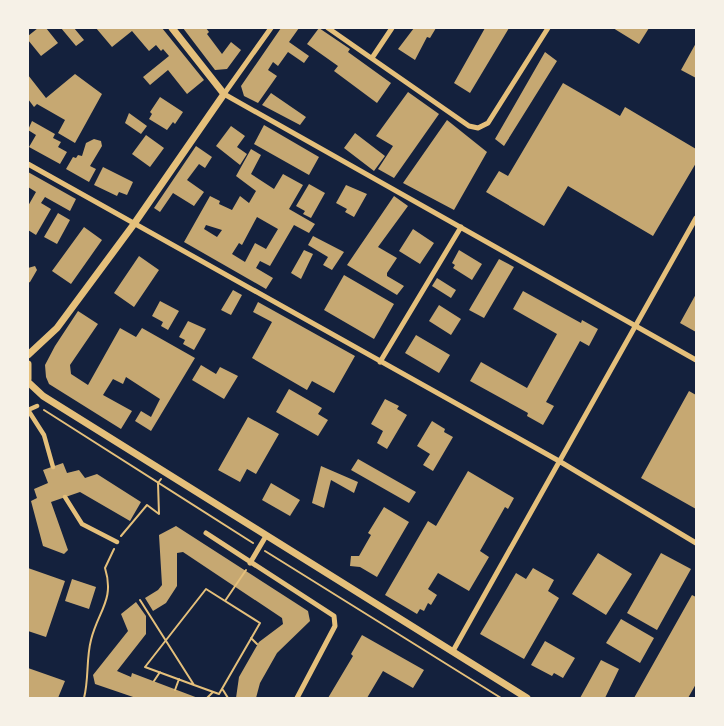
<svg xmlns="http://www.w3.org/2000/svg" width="724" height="726" viewBox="0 0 724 726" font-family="'Space Grotesk',sans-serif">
<rect width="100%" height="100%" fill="#14213d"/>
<path fill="#c6a872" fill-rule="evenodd" d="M38,28H46L58,43L41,56L28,40V36Z
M61,28H74L84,40L76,46Z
M96,28H162L204,80L187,94L168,70L150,85L143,77L169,56L163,49L161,51L156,45L149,51L132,31L112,47Z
M183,28H206L209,32L207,34L222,54L231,42L241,50L227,69L215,70Z
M281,28H299L289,42L309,56L304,63L288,52L278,66L273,62L268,70L277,76L258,103L244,96L241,86Z
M319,28L350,49L348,52L391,83L377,103L334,71L338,66L307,44Z
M414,28H436L430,38L427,37L415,60L398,49Z
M485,28H509L470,93L454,83Z
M613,28H649L639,44Z
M696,43V78L681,70Z
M545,52L557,61L504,146L495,139Z
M75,74L102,94L75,143L58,133L65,120L37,104L34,107L28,99V75L46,98Z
M563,83L620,116L625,107L696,149V163L653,236L568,186L544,226L486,192L499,171L508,176Z
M408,92L439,114L394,178L378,169L393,146L376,136Z
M271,93L306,117L300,125L262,105Z
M160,97L183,112L175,124L173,122L167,130L149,119L152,114L150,112Z
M129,113L147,126L141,134L125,123Z
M447,120L487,152L454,210L403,183Z
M32,121L55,134L53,138L61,142L58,147L67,152L60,164L29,147L36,135L28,130Z
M264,125L319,157L309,175L254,144Z
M231,126L245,136L237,147L247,154L240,165L216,146Z
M355,133L385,156L374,171L344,148Z
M146,135L164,148L150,167L132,154Z
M94,139L101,141L102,146L90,166L96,169L89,182L66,169L73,157L76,158L78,155L82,156L86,143Z
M196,146L212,157L205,168L199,164L187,180L204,192L194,206L173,193L160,212L154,208Z
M251,149L261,155L251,174L274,189L283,174L303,185L289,209L315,224L309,233L294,225L270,266L260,261L256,268L273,278L266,289L184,242L210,196L220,201L219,204L232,210L240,196L249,203L256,191L236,176ZM257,217L278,229L266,249L255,243L245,262L232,254L239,243L242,245ZM206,225L222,230L217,237L204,229Z
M103,167L133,182L127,195L119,192L117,196L94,185Z
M28,172L76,199L70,211L45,197L41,203L51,209L36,235L28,230V206L36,192L28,187Z
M309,184L325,193L311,218L303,214L305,211L296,206Z
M346,185L367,194L354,217L345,212L347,209L336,203Z
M394,196L408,206L378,247L397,258L387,273V276L404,286L397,295L347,265Z
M58,213L70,220L57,244L44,237Z
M84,227L102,240L71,284L52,271Z
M413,229L434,243L420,264L399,251Z
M313,236L344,252L332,270L323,265L328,257L308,245Z
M304,250L313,254L301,279L291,273Z
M459,250L482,264L472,280L453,268L455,265L452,263Z
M139,256L159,270L134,307L114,293Z
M499,259L514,267L484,318L469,310Z
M35,266L37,270L30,282L28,283V268Z
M344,275L394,304L374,339L324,310Z
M437,278L456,290L451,298L432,286Z
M233,290L242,295L231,315L221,310Z
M523,291L581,323L582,320L598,329L589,346L580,341L546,402L554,406L543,425L527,416L528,413L470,381L481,362L527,388L557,334L513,309Z
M696,294V332L680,323Z
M160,301L179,311L168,330L161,326L163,322L152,316Z
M258,302L355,356L334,393L312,381L307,390L252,358L272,322L253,312Z
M439,305L461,319L451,335L429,321Z
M78,311L98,324L70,365L71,374L88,385L120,328L136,337L142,328L195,358L151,431L135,421L141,411L151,417L160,399L126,377L123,384L113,379L103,395L132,411L121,429L49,384L46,377L45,365L55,346Z
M188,321L206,329L194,350L183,344L185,340L179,337Z
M416,335L450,355L439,373L405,353Z
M201,365L216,374L220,367L238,376L224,399L192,380Z
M289,389L322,408L318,414L328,420L318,436L276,412Z
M689,391L696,395V509L641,478Z
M385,399L399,406L397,409L407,415L387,449L377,443L383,431L371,424Z
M248,417L279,434L256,474L247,469L240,482L218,470Z
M432,421L445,429L444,432L453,437L433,471L423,465L430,454L417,446Z
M358,459L416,492L409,503L351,470Z
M63,463L67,473L79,470L85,478L97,474L141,502L130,521L80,492L51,502L68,550L64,554L43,546L31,501L37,498L34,489L48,483L43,470Z
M321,466L358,482L354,493L331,480L324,508L312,503Z
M468,471L514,498L508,509L505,507L480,551L489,557L469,591L438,573L428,589L437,595L431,605L428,603L424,611L420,609L417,614L385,595L428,521L436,526Z
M271,483L300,500L290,516L262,500Z
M384,507L409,522L377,577L360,567L350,566L351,556H359L371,535L368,533Z
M176,526L308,611L310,621L277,653L260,683L256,698H236L239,677L259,642L283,624L282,618L183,552L177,553V586L166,603L153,611L145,598L158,590L162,585L159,535Z
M598,553L632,574L606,615L572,594Z
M661,553L691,569L657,630L627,613Z
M28,568L65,581L46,637L28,631Z
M533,568L554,580L548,591L559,598L524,659L480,634L516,573L526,579Z
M72,579L96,587L89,609L65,601Z
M692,595L696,597V656L671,642L696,656V684L688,698H634Z
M136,602L146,616V634L117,671L131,677L132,673L198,698H136L95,684L93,675L128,631L121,614Z
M621,619L654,638L640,663L606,643Z
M362,635L424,670L413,688L383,671L367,698H328L353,656L351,654Z
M545,641L575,658L563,678L554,673L552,676L531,665Z
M601,660L619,669L605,698H580Z
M28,668L65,681L58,698H28Z"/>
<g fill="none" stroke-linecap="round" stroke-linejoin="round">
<path stroke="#e5c07b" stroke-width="2" d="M44,410L253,543
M121,536L147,505L159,514L158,483L161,479
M265,551L501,698
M140,600L194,685L219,694L260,623L206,589L145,667L194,685
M225,601L246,570
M251,638L257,644
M154,681L160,672
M175,690L179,679
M223,690L228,698
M84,698C89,679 86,659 91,640C98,611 115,600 105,568L114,549
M207,698L213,692"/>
<path stroke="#e5c07b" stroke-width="4.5" d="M28,410L44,435L53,467
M28,410L37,406
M65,497L82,524L117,542"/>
<path stroke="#e5c07b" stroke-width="5" d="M271,28L224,94L696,360
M328,28L469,126L478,128L488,123L548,28
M372,58L392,28
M28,164L559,461L696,543
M380,362L461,227
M206,533L334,616L335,626L297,698
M250,563L266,536
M453,651L696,218"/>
<path stroke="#e5c07b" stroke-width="7" d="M28,355L57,328L134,224L224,94L172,28
M28,364V379
M28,382L43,396L527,698"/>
</g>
<rect width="724" height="726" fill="none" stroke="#f6f1e7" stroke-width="58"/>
</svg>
